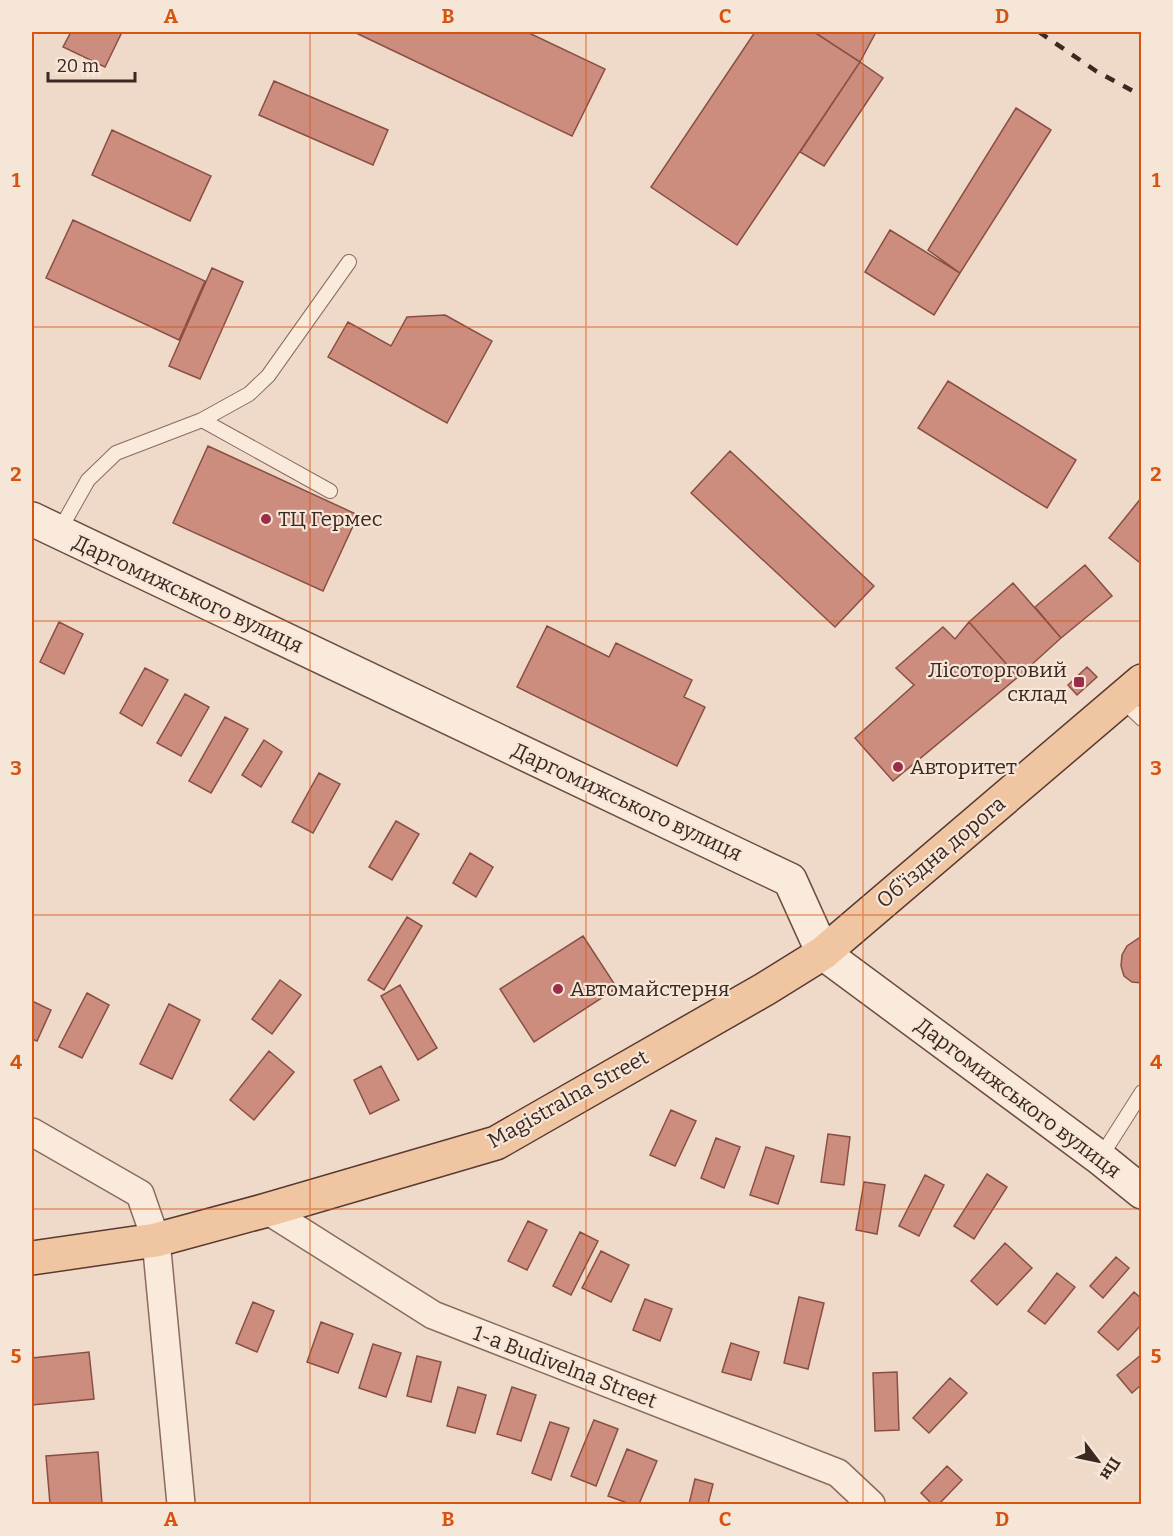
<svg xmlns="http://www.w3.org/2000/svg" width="1173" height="1536" viewBox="0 0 1173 1536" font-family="Bitter,serif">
<rect width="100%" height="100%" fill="#efdac9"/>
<path fill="#cc8d7f" stroke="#8a4f43" stroke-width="1.5" d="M71,32H122L105,67L63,47Z
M354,32H527L605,69L572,136Z
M755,32H814L860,62L737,245L651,187Z
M814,32H876L860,62Z
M860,62L883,78L824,166L800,152Z
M274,81L388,130L373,165L259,115Z
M1016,108L1051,130L960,273L928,250Z
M112,130L211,176L190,221L92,175Z
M73,220L205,281L179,340L46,278Z
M890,230L960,273L934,315L865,272Z
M212,268L243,282L200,379L169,366Z
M445,315L492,341L447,423L328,357L348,322L391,346L407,317Z
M948,381L1076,460L1047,508L918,428Z
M208,446L358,515L323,591L173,523Z
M730,451L874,586L835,627L691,493Z
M1142,497V559L1139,562L1109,538Z
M1085,565L1112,596L1061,638L1035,607Z
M1013,583L1061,638L1018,677L969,622Z
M59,622L83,634L64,674L40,662Z
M969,622L1018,677L893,781L855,738L914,685L896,668L943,627L955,639Z
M547,626L609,657L616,643L692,680L684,697L705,707L677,766L517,687Z
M1087,667L1097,677L1077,695L1068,685Z
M145,668L168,680L142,726L120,713Z
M185,694L209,707L181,756L157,743Z
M225,717L248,729L211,793L189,781Z
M264,740L282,752L261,787L242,775Z
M319,773L340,784L313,833L292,822Z
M396,821L419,834L392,880L369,867Z
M470,853L493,867L476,897L453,883Z
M407,917L422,926L384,990L368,980Z
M583,936L617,988L534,1042L500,989Z
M1142,936V983L1132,982L1124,976L1121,966L1122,955L1127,946Z
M280,980L301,995L272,1034L252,1019Z
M400,985L437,1048L418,1060L381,996Z
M87,993L109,1005L82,1058L59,1047Z
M32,1001L51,1010L37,1041L32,1039Z
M169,1004L200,1020L172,1079L140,1064Z
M269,1051L294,1072L254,1120L230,1100Z
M381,1066L399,1100L370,1114L354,1080Z
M671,1110L696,1121L675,1166L650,1155Z
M828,1134L850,1137L844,1185L821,1182Z
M716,1138L740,1147L724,1188L701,1178Z
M766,1147L794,1156L778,1204L750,1195Z
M987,1174L1007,1187L974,1239L954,1226Z
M925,1175L944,1185L919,1236L899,1226Z
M864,1182L885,1185L877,1234L856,1230Z
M528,1221L547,1230L527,1270L508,1261Z
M580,1232L598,1241L571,1295L553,1286Z
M1005,1243L1032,1268L997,1305L971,1281Z
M601,1251L629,1265L611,1302L582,1288Z
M1116,1257L1129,1268L1103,1298L1090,1286Z
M1057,1273L1075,1287L1045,1324L1028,1311Z
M1134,1292L1142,1299V1324L1118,1350L1098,1332Z
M799,1297L824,1303L808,1369L784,1363Z
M645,1299L672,1309L660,1341L633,1330Z
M253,1302L274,1311L257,1352L236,1343Z
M321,1322L353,1334L338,1373L307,1362Z
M731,1343L759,1352L751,1380L722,1372Z
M373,1344L401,1353L386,1397L359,1388Z
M89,1352L94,1399L32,1405V1358Z
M1142,1354V1384L1132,1393L1117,1375Z
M417,1356L441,1362L431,1402L407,1396Z
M897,1372L899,1430L875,1431L873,1373Z
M950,1378L967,1393L929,1433L913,1418Z
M458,1387L486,1395L475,1433L447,1426Z
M512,1387L536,1395L521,1441L497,1434Z
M594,1420L618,1429L596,1486L571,1476Z
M550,1422L569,1428L551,1480L532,1473Z
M627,1449L657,1461L639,1504H630L608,1496Z
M98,1452L102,1504H50L46,1456Z
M947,1466L962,1480L939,1504H932L921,1493Z
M695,1479L713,1484L708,1504H689Z"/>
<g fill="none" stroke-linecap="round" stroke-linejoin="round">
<g stroke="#8b6b5d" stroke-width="16">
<path id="lane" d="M202,420L330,491
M58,533L88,480L116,453L202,420L249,394L268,376L349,262
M1121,699L1142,719
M1100,1158L1142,1092"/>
</g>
<g stroke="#8b6b5d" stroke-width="30">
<path id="street" d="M32,1132L140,1194L156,1240L181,1504
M267,1210L433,1315L838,1473L871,1504"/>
</g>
<g stroke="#6d4c40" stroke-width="36">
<path id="secondary" d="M32,519L790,880L823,953L1100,1158L1142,1192"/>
</g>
<g stroke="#593a31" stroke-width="36">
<path id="primary" d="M32,1258L156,1240L267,1210L496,1143L765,989L823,953L1142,681"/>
</g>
<use href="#lane" stroke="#f9eadc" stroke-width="14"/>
<use href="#street" stroke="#f9eadc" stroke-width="27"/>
<use href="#secondary" stroke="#f9eadc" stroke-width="33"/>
<use href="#primary" stroke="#f0c6a2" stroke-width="33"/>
<path stroke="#3c2721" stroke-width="4.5" stroke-dasharray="10 10" stroke-linecap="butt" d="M1039,32L1096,71L1142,96"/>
</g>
<path fill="none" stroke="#d7540e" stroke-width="1.5" stroke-opacity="0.55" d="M310,32V1504M586,32V1504M863,32V1504M32,327H1142M32,621H1142M32,915H1142M32,1209H1142"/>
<g fill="#9a2d47" stroke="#f6e6d8" stroke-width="2">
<circle cx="266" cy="519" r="6"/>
<rect x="1073" y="676" width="12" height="12" rx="3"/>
<circle cx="898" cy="767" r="6"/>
<circle cx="558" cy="989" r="6"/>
</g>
<g text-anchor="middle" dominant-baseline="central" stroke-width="4.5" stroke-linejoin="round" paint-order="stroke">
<g font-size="21" fill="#3c2721" stroke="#f6e6d8" text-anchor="start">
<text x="278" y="519">ТЦ Гермес</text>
<text x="1067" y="670" text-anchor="end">Лісоторговий<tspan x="1067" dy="24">склад</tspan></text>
<text x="910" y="767">Авторитет</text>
<text x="570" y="989">Автомайстерня</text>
</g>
<g font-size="21" fill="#3c2721" stroke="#f6e6d8">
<text transform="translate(188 594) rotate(25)">Даргомижського вулиця</text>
<text transform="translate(627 802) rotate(25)">Даргомижського вулиця</text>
<text transform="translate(941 852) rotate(-40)">Об'їздна дорога</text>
<text transform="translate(1018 1098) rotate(37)">Даргомижського вулиця</text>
<text transform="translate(568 1099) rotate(-29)">Magistralna Street</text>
<text transform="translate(565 1367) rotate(21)">1-a Budivelna Street</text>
</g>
</g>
<rect width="1173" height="1536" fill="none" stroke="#f6e6d8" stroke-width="66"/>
<g transform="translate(1098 1461) rotate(122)" stroke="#f6e6d8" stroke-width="4.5" paint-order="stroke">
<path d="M0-4.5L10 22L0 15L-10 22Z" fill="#3c2721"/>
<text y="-9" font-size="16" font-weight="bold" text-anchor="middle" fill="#3c2721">Пн</text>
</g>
<path d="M48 72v9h87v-9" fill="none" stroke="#3c2721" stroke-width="3"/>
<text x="57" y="72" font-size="18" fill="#3c2721" stroke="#f6e6d8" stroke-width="4.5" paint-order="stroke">20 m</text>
<rect x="33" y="33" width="1107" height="1470" fill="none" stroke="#d7540e" stroke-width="2"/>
<g font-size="20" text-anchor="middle" font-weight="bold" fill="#d7540e">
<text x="171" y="23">A</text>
<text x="448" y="23">B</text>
<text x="725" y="23">C</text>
<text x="1002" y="23">D</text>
<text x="16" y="187">1</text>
<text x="1156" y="187">1</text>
<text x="16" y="481">2</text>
<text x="1156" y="481">2</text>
<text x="16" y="775">3</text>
<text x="1156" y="775">3</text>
<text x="16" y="1069">4</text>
<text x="1156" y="1069">4</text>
<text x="16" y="1363">5</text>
<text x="1156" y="1363">5</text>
<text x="171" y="1526">A</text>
<text x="448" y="1526">B</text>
<text x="725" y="1526">C</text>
<text x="1002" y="1526">D</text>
</g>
</svg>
